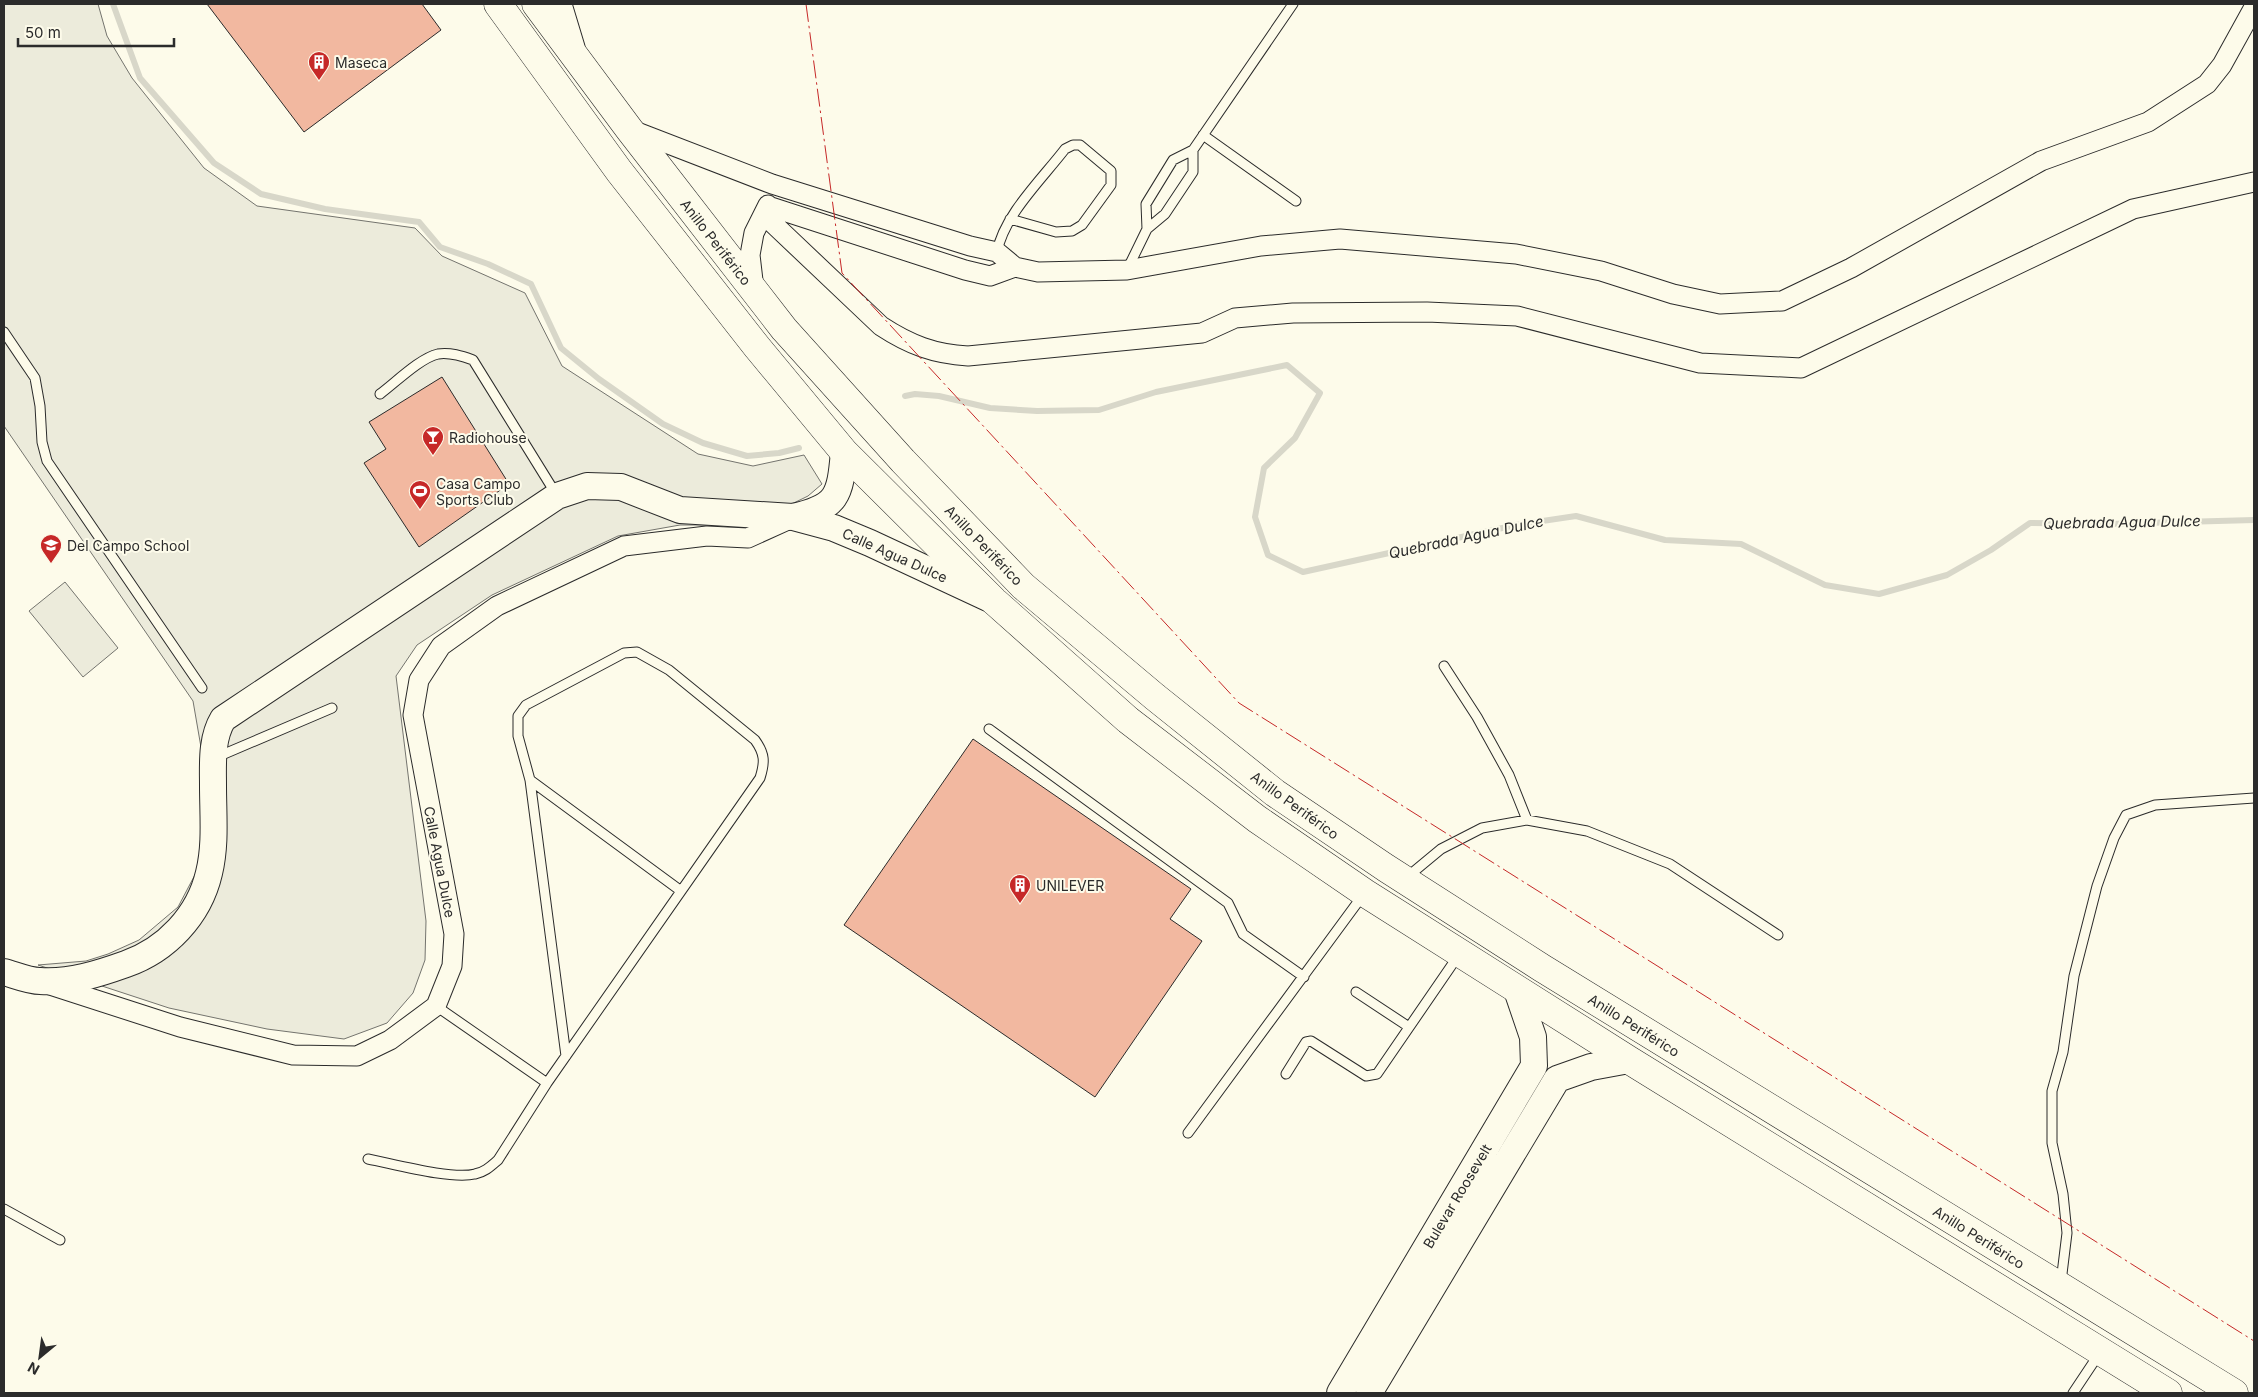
<svg xmlns="http://www.w3.org/2000/svg" width="2258" height="1397" viewBox="0 0 2258 1397" font-family="Inter,sans-serif">
<rect width="100%" height="100%" fill="#fdfbea"/>
<path fill="#ecebdb" stroke="#74746e" d="M4,4H98L107,36L132,78L204,168L257,206L415,228L442,256L525,293L562,366L698,454L753,466L804,455L822,484L808,496L749,525H680L618,536L492,595L417,645L396,676L426,921L425,960L413,993L387,1023L344,1039L267,1029L169,1008L38,965L86,961L108,954L139,940L178,907L198,869L204,818L202,753L193,701L4,426Z
M65,582L118,648L83,677L29,611Z"/>
<g fill="none" stroke-linecap="round" stroke-linejoin="round">
<path stroke="#d8d7c9" stroke-width="6" d="M113,4L140,78L214,163L261,194L325,209L419,222L440,247L488,264L531,284L561,348L599,379L663,424L703,443L747,456L779,453L799,448
M905,396L915,394L939,396L990,408L1037,411L1099,410L1156,392L1287,365L1320,393L1295,438L1264,468L1255,517L1268,555L1303,572L1516,525L1576,516L1665,540L1741,544L1825,585L1879,594L1947,575L1991,550L2030,523L2109,524L2254,520"/>
</g>
<path fill="#f2b8a0" stroke="#2b2b2b" d="M207,4H422L441,30L304,132Z
M442,377L509,484L419,547L364,463L386,449L369,422Z
M973,739L1191,889L1170,919L1202,941L1095,1097L844,925Z"/>
<g fill="none" stroke-linecap="round" stroke-linejoin="round">
<g stroke="#2b2b2b" stroke-width="11">
<path id="lane" d="M1203,135L1296,201
M1147,229L1146,204L1173,160L1193,150L1293,4
M997,252C1004,215 1042,179 1065,149L1073,145H1080L1111,171V185L1082,225L1072,231L1056,232L1010,219
M1127,270L1147,229L1165,214L1193,172V150
M4,332L35,378L40,406L42,442L47,461L202,688
M380,394C395,383 420,358 438,354C450,352 462,356 473,360L556,494
M1444,666L1477,717L1509,775L1527,820
M989,729L1228,903L1243,934L1304,977
M217,757L332,708
M530,780L681,891
M1406,878L1441,849L1482,828L1527,820L1587,831L1670,864L1778,935
M1356,992L1409,1027
M436,1006L547,1083
M1286,1074L1306,1042L1311,1041L1366,1076L1377,1074L1458,956
M1188,1133L1363,895
M368,1159C394,1164 452,1180 475,1174C485,1172 491,1166 498,1160L547,1083L760,778C765,762 765,754 755,740L669,670L637,652L624,653L526,705L518,716V736L530,780L566,1056
M4,1209L60,1240
M2061,1282L2067,1233L2063,1194L2052,1143V1091L2063,1052L2074,976L2097,886L2114,838L2126,815L2155,805L2254,798
M2073,1393L2099,1354"/>
</g>
<g stroke="#2b2b2b" stroke-width="21">
<path id="street" d="M562,4L575,47
M632,130L772,184L970,246L997,252L1015,267
M768,206L965,270L990,276L1015,267L1038,272L1127,270L1261,246L1340,239L1516,254L1601,271L1673,294L1720,304L1782,301L1851,268L2041,161L2148,122L2207,84L2222,65L2254,7
M764,215L881,326C910,345 934,354 968,356L1202,333L1235,318L1293,313L1427,312L1517,316L1700,363L1801,368L2133,209L2254,182
M754,289L750,255L754,233L768,205
M50,985L180,1027L293,1055L357,1056L390,1040L436,1006L452,966L454,934L413,715L419,680L441,646L497,606L624,546L707,536L748,538L790,519"/>
</g>
<g stroke="#2b2b2b" stroke-width="28">
<path id="secondary" d="M793,517C838,507 840,496 844,452
M4,972C15,975 29,981 40,981C70,983 98,974 126,964C166,950 199,916 209,873C216,845 213,815 213,786C213,764 211,739 223,719L557,496L587,486L621,487L680,510L793,517L834,528L870,543L988,598
M1340,1393L1534,1066L1533,1037L1517,990
M1369,1393L1557,1079L1591,1067L1629,1060"/>
</g>
<g stroke="#2b2b2b" stroke-width="29">
<path id="highway" d="M498,4L619,171L757,347L844,452L994,601L1128,720L1257,819L1365,893L1629,1060L2168,1393
M536,4L629,129L784,329L903,461L1023,586L1155,697L1275,793L1386,868L1542,968L2234,1393"/>
</g>
<use href="#lane" stroke="#fdfbea" stroke-width="9"/>
<use href="#street" stroke="#fdfbea" stroke-width="19"/>
<use href="#secondary" stroke="#fdfbea" stroke-width="26"/>
<use href="#highway" stroke="#fdfbea" stroke-width="28"/>
<path stroke="#c62828" stroke-width="1" stroke-dasharray="18 4 2.5 4" stroke-linecap="butt" d="M806,4L842,273L1239,703L2254,1341"/>
</g>
<defs>
<g id="building-pin" transform="scale(1.125)"><path d="M0 17L-7.5 6A9.5 9.5 0 1 1 7.5 6Z" fill="#c62828" stroke="#fdfbea"/><path d="M-4-6H4V6H1V3H-1V6H-4ZM-2.5-4.3h1.7v1.8h-1.7ZM.8-4.3h1.7v1.8H.8ZM-2.5-1h1.7V.8h-1.7ZM.8-1h1.7V.8H.8Z" fill="#fff"/></g>
<g id="bar-pin" transform="scale(1.125)"><path d="M0 17L-7.5 6A9.5 9.5 0 1 1 7.5 6Z" fill="#c62828" stroke="#fdfbea"/><path d="M-6-5H6L.8 .8V4.5H3.5V6h-7V4.5H-.8V.8Z" fill="#fff"/></g>
<g id="stadium-pin" transform="scale(1.125)"><path d="M0 17L-7.5 6A9.5 9.5 0 1 1 7.5 6Z" fill="#c62828" stroke="#fdfbea"/><path d="M0-5a6.5 5 0 1 0 0 10a6.5 5 0 1 0 0-10ZM-3.5-1.8h7v3.6h-7Z" fill="#fff"/></g>
<g id="school-pin" transform="scale(1.125)"><path d="M0 17L-7.5 6A9.5 9.5 0 1 1 7.5 6Z" fill="#c62828" stroke="#fdfbea"/><path d="M0-5L7-2L0 1L-7-2ZM-4 1L0 2.5L4 1V4Q0 6-4 4Z" fill="#fff"/></g>
</defs>
<g fill-rule="evenodd">
<use href="#building-pin" x="319" y="62"/>
<use href="#bar-pin" x="433" y="437"/>
<use href="#stadium-pin" x="420" y="491"/>
<use href="#school-pin" x="51" y="545"/>
<use href="#building-pin" x="1020" y="885"/>
</g>
<g text-anchor="middle" dominant-baseline="central" stroke-width="4" stroke-linejoin="round" paint-order="stroke">
<g font-size="14" fill="#2b2b2b" stroke="#fdfbea" text-anchor="start">
<text x="335" y="62">Maseca</text>
<text x="449" y="437">Radiohouse</text>
<text x="436" y="483">Casa Campo<tspan x="436" dy="16">Sports Club</tspan></text>
<text x="67" y="545">Del Campo School</text>
<text x="1036" y="885">UNILEVER</text>
</g>
<g font-size="14" fill="#2b2b2b" stroke="#fdfbea">
<text transform="translate(716 242) rotate(52)">Anillo Periférico</text>
<text transform="translate(984 545) rotate(46)">Anillo Periférico</text>
<text transform="translate(895 555) rotate(24)">Calle Agua Dulce</text>
<text transform="translate(1295 805) rotate(36)">Anillo Periférico</text>
<text transform="translate(440 862) rotate(79)">Calle Agua Dulce</text>
<text transform="translate(1634 1025) rotate(32)">Anillo Periférico</text>
<text transform="translate(1457 1196) rotate(-59)">Bulevar Roosevelt</text>
<text transform="translate(1979 1237) rotate(32)">Anillo Periférico</text>
</g>
<g font-size="15" font-style="italic" fill="#2b2b2b" stroke="#fdfbea">
<text transform="translate(2122 522) rotate(-1)">Quebrada Agua Dulce</text>
<text transform="translate(1466 537) rotate(-12)">Quebrada Agua Dulce</text>
</g>
</g>
<rect width="2258" height="1397" fill="none" stroke="#2b2b2b" stroke-width="10"/>
<g transform="translate(40 1357) rotate(209)" stroke="#fdfbea" stroke-width="4" paint-order="stroke">
<path d="M0-4L9 19L0 12L-9 19Z" fill="#2b2b2b"/>
<text y="-8" font-size="14" font-weight="bold" text-anchor="middle" fill="#2b2b2b">N</text>
</g>
<path d="M18 38v8h156v-8" fill="none" stroke="#2b2b2b" stroke-width="2.5"/>
<text x="25" y="38" font-size="15" fill="#2b2b2b" stroke="#fdfbea" stroke-width="4" paint-order="stroke">50 m</text>
</svg>
